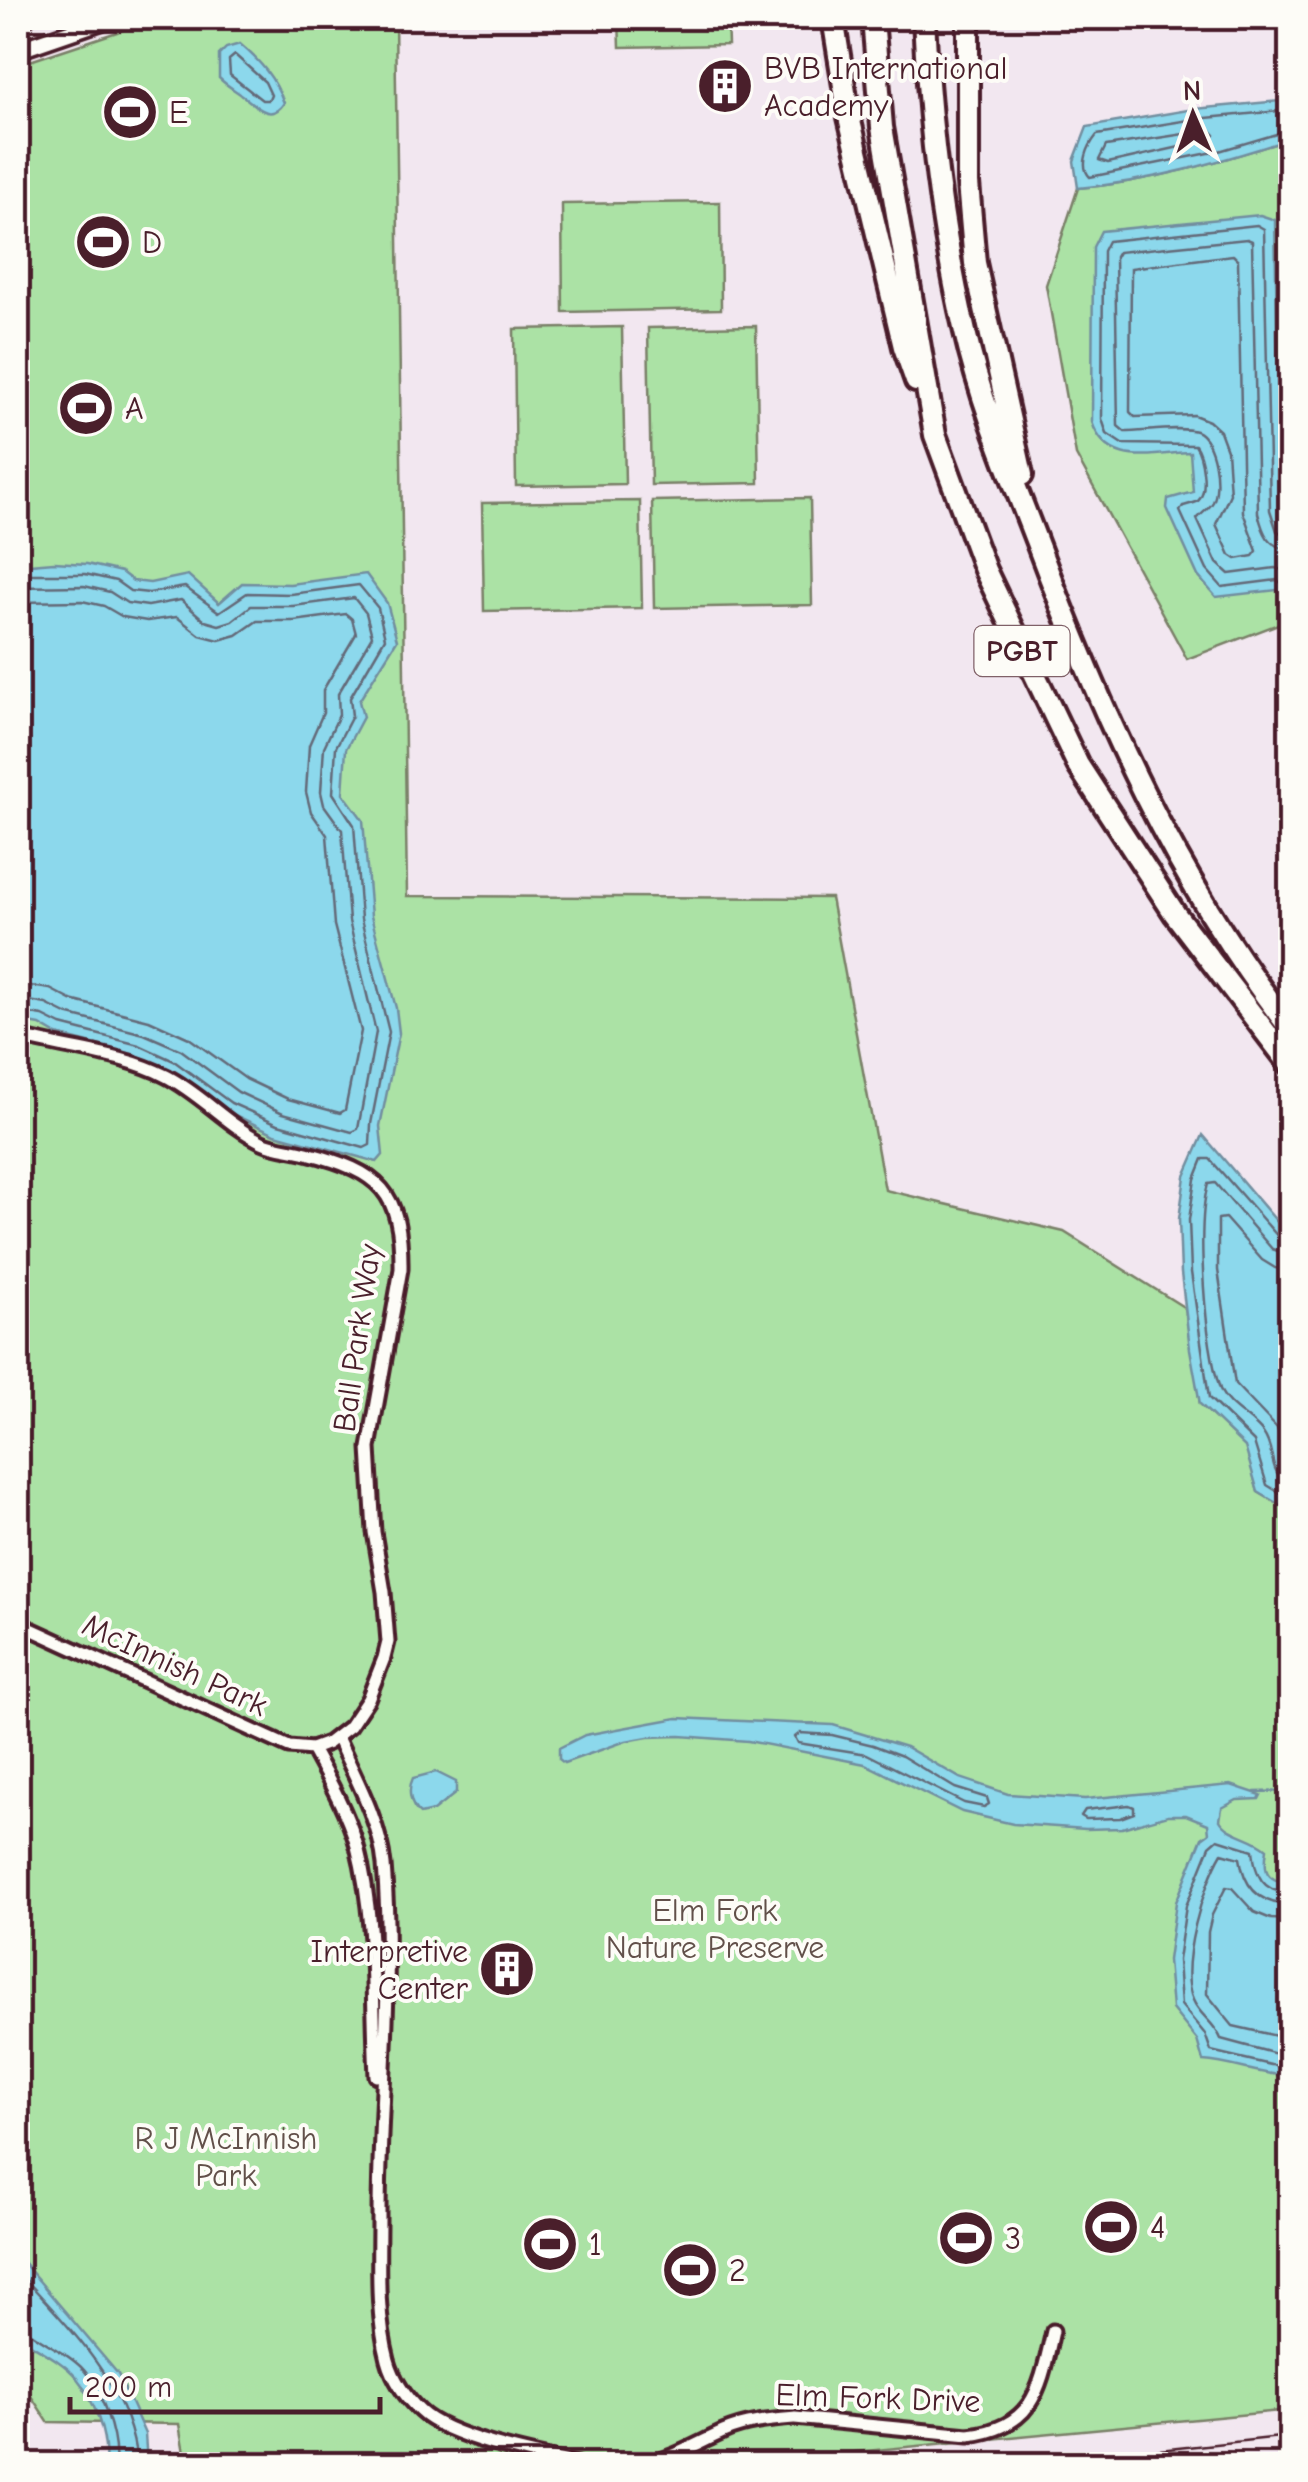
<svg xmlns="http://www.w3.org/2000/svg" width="1308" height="2482" viewBox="0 0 1308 2482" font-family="'Comic Neue',sans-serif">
<rect width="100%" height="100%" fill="#f2e7f0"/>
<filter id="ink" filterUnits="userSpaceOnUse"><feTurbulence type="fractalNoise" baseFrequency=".01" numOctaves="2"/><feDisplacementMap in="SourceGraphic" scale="20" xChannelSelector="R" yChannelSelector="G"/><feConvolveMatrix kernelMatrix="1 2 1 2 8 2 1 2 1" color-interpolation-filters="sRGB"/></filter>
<g filter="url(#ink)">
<path fill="#abe2a5" stroke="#7a8068" stroke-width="2.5" d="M159,18H395L407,896L831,898L885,1190L1064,1232L1185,1308L1200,1404L1246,1447L1258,1492L1290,1511V2410L731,2464H186L179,2424L48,2422L18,2376V65Z
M619,18H727L728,45L620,47Z
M1290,139V629L1278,624L1187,659L1076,455L1046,285L1078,188C1151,182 1222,161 1290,139Z
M720,202L721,309L563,312L562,204Z
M756,326L759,483L651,485L648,328Z
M622,327L625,484L516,486L514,329Z
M810,498L812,605L654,608L652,501Z
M640,501L642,608L484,611L482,503Z"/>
<path fill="#8cd8ec" stroke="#728e9f" stroke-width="2.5" d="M240,44C260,61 275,78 284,103C273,120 261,111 248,100C239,92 228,87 219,78V55L226,48Z
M1290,100V139C1222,161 1151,182 1078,188L1074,161L1087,127L1194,109Z
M1260,215L1275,220L1280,510L1285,525L1290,530V602L1277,590L1216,597L1198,576L1167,508L1168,499L1193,492L1190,452C1150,454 1107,468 1092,422L1093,247L1101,231Z
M54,562L87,564L121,572L133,581L150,583L188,575L219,603L242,583L290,584L366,574L387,603L397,640L359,701L363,717L346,749L343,793L363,820L371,916L396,1008L399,1033L380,1126L383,1155L377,1162L275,1134L226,1111L169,1069L136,1055L57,1035L40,1025L18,1021V565Z
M1203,1135L1290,1237V1511L1258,1492L1245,1447L1200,1404L1190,1349L1181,1273L1179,1219L1185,1176Z
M677,1718L833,1725L906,1747L960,1778L1008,1794L1085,1799L1231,1785L1261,1795L1259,1799L1237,1800L1222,1808L1220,1820C1228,1835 1253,1836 1267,1849C1263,1872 1266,1880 1290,1884V2076C1260,2075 1233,2063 1203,2061L1197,2040L1172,2009L1168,1960L1176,1902L1202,1838L1209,1833L1208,1824L1186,1815H1168L1122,1828L1086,1829L1013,1824L962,1812L865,1764L748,1741L680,1736L648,1737L626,1741L564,1763L559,1759V1748L585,1735Z
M436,1772L456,1782V1793L433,1811L420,1814C410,1806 407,1790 413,1778Z
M18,2256L118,2374L145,2434L147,2464H105C108,2436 94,2399 76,2377C62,2360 35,2348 18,2336Z"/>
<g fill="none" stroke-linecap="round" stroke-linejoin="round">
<path stroke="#646978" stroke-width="2.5" d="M235,55L265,82L271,95L269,100H262L230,75L229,60Z
M1290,110L1195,119L1097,135C1088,146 1079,166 1090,177L1219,151L1290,130
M1210,130L1215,135L1211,140L1108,163L1099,160L1106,146Z
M1233,255L1238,260L1243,512L1257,551L1253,556L1236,559L1230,555L1216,524L1230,494L1227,450L1220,431L1209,421L1194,415L1135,417L1130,412L1131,268Z
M1290,537L1277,531L1270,510L1264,229L1257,225L1108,241L1103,251L1102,419L1107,434L1122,444L1195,445C1202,455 1209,491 1198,501C1196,503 1186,505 1183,506L1180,511L1207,570L1222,587L1277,580L1290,589
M1290,549C1268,548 1263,533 1258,513L1252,241L1247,239L1118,252L1115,257L1118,426L1125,432C1143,432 1181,426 1196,431C1215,438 1221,487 1213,502C1209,509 1202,513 1197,519L1217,563L1229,574L1275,568L1290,572
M18,574H85L116,581L130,591L149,593L185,587L219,612L247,593L291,594L359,585L378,608L385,638L350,698L352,716L336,747L333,793L354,825L361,919L389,1032L371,1124L370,1145L364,1148L278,1124L231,1103L174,1061L139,1045L61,1025L43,1016L18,1012
M18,587L84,586L110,592L127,603L148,606L181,600L205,621L219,625L232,621L251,606H293L354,598L366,613L372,636L338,694L339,715L324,747L321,792L324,805L342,830L349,921L376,1032L358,1129L352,1132L283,1113L238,1092L181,1050L144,1034L66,1014L46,1004L18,999
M18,602L82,601L104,606L123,617L147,621L177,617L200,635L219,640L237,635L257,621H294L346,614L352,619L356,634L323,690V713L309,745L306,792L311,812L327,835L334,925L361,1031L345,1110L340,1113L288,1099L246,1079L189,1038L149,1020L71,1000L50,989L18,984
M1290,1242L1280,1239L1210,1159H1203L1195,1179L1189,1220L1191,1272L1209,1398L1254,1442L1267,1485L1290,1499
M1290,1255L1272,1249L1215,1183L1208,1184C1196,1227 1205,1347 1220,1389C1227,1407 1252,1418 1263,1433C1277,1452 1266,1471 1290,1485
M1290,1270L1275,1268L1262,1260L1225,1218L1218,1219V1270L1235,1384L1277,1428L1290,1467
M800,1733L832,1735L873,1745L902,1756L955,1788L987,1798L989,1804L984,1807L964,1803L867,1754L798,1743L795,1737Z
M1129,1805L1134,1807V1813L1120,1818L1086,1819L1081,1816L1085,1810Z
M1290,1893C1262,1892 1255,1875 1253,1850L1218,1839L1210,1846L1186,1906L1178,1960L1181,2005L1205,2034L1211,2051L1271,2065L1290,2066
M1290,1905C1260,1904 1244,1888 1240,1858L1222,1853C1204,1883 1178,1966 1193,2000C1199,2015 1215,2023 1221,2039L1273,2053L1290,2054
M1290,1920L1271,1919L1254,1912L1232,1888L1226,1887L1212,1915L1208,1932L1207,1994L1233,2026L1290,2039
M18,2271C68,2327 131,2386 137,2464
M18,2328L27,2330C44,2343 66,2352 81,2367C101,2387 118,2437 115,2464"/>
<path stroke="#728e9f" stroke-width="2.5" d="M1255,1792L1290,1791"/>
<g stroke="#4a1f2b" stroke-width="19">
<path id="street" d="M1105,18H1214
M1288,18L1290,20
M18,1036C66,1050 121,1053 166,1076C200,1093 227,1125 262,1142C275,1148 292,1149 307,1153C380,1172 402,1191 401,1269L369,1448L374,1532L384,1592L388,1642L384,1658L368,1699L350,1726L328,1743L312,1749L289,1747L18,1623
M337,1737C355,1777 380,1821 384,1865C394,1982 379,2100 379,2216C379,2263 376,2315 388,2360C393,2379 406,2398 420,2411C448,2438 538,2456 578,2464
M312,1749C329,1780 347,1812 357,1846C376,1919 372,2001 376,2076
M647,2464C675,2457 697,2444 723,2432C745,2422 771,2420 795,2418L969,2435C1035,2427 1040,2388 1053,2331"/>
</g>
<g stroke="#4a1f2b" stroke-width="22">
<path id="secondary" d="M18,21L26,18
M18,50L111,18"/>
</g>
<g stroke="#4a1f2b" stroke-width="28">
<path id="highway" d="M833,18L849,117L904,347L916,381
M873,18L882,127L935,435L985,570L1078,765L1175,914L1290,1064
M924,18C929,124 941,229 965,332C981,403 1010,472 1036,540C1101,713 1175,881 1290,1028
M968,18V183L975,263L1022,475"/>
</g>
<use href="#street" stroke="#fdfcf7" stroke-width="11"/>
<use href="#secondary" stroke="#fdfcf7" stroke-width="15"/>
<use href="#highway" stroke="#fdfcf7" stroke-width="20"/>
<path stroke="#4a1f2b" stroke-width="2.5" d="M1028,2464L1290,2436"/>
</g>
</g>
<defs>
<g id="building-disc" transform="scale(2.875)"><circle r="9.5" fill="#4a1f2b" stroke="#fdfcf7"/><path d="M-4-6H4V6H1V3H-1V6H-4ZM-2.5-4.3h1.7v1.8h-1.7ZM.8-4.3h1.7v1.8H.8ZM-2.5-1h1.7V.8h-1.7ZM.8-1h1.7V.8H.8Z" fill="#fff"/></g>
<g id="stadium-disc" transform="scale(2.875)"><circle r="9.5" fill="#4a1f2b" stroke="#fdfcf7"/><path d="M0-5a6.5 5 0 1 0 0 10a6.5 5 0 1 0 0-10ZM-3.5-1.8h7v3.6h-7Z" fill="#fff"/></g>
</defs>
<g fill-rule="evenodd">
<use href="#building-disc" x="725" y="86"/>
<use href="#stadium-disc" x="130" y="112"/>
<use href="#stadium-disc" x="103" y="242"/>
<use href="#stadium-disc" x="86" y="408"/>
<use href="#building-disc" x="507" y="1969"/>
<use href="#stadium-disc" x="1111" y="2227"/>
<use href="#stadium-disc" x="966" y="2238"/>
<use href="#stadium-disc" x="550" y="2244"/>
<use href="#stadium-disc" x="690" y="2270"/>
</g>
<g text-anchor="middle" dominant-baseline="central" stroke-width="8" stroke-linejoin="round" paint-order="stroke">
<rect fill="#fdfcf7" stroke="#806168" stroke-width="2.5" x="974.5" y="626" width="95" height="50" rx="8"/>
<g font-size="30" font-weight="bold" fill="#4a1f2b">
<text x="1022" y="651">PGBT</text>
</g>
<g font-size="32" fill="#4a1f2b" stroke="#fdfcf7" text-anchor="start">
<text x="764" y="68">BVB International<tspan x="764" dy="37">Academy</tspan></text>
<text x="169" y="112">E</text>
<text x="142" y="242">D</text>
<text x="125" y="408">A</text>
<text x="468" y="1951" text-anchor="end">Interpretive<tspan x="468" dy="37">Center</tspan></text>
<text x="1150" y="2227">4</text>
<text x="1005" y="2238">3</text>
<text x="589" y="2244">1</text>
<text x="729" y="2270">2</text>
</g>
<g font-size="32" fill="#4a1f2b" stroke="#fdfcf7">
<text transform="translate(357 1338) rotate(-82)">Ball Park Way</text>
<text transform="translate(175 1665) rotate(25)">McInnish Park</text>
<text transform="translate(878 2398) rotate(2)">Elm Fork Drive</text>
</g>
<g font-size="32" fill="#62504a" stroke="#fdfcf7">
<text x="715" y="1910">Elm Fork<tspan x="715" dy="37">Nature Preserve</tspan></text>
<text x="226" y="2138">R J McInnish<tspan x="226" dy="37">Park</tspan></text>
</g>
</g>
<rect width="1308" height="2482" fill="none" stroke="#fdfcf7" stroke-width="60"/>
<rect x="30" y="30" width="1248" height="2422" fill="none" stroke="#4a1f2b" stroke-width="4" filter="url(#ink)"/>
<g transform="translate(1193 115) rotate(358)" stroke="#fdfcf7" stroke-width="8" paint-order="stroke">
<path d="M0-8L18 38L0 25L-18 38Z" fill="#4a1f2b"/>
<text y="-15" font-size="28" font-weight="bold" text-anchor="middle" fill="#4a1f2b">N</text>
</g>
<path d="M70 2397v15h310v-15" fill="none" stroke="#4a1f2b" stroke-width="5"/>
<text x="85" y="2397" font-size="30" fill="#4a1f2b" stroke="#fdfcf7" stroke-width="8" paint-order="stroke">200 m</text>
</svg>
